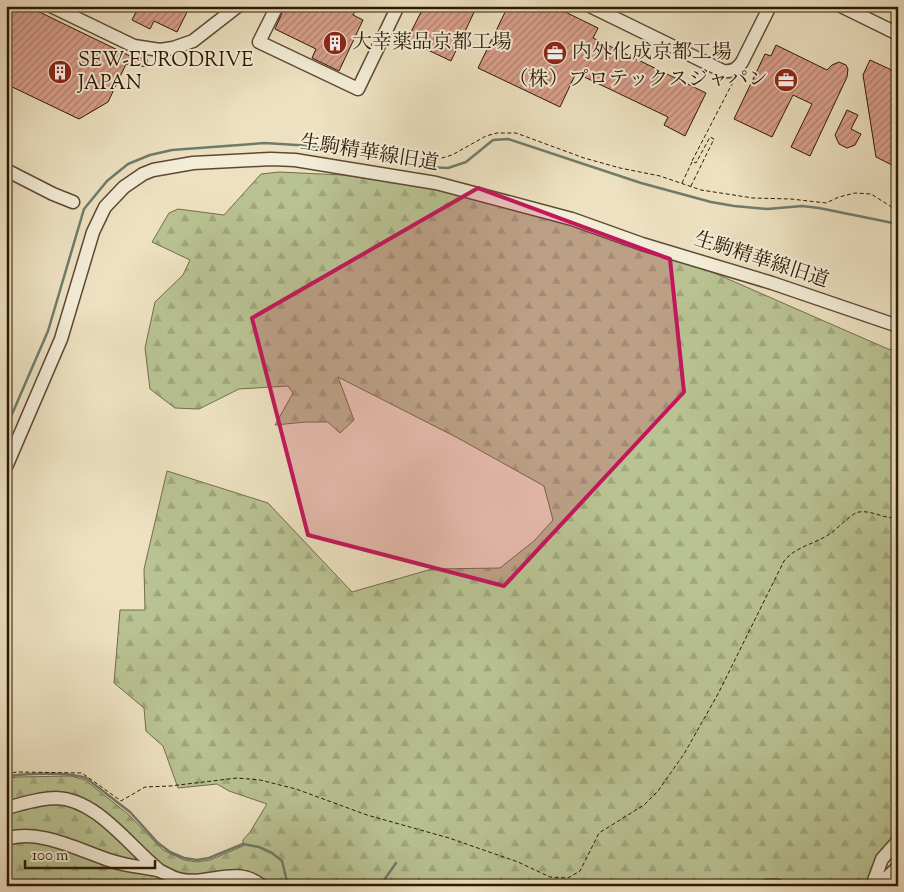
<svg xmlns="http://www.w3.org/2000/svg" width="904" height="892" viewBox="0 0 904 892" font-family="'Sorts Mill Goudy','Noto Serif JP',serif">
<defs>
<pattern id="forest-firs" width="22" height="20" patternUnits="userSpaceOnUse" patternTransform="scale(1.25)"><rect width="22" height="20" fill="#b9c292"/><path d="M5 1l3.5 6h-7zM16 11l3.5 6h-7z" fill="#9fa67c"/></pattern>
<pattern id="building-hatch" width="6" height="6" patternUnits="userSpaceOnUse" patternTransform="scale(1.25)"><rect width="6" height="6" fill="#daa08c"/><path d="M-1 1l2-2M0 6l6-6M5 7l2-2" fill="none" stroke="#b18170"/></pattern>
</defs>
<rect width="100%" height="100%" fill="#ede1c1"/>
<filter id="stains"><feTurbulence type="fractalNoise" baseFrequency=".004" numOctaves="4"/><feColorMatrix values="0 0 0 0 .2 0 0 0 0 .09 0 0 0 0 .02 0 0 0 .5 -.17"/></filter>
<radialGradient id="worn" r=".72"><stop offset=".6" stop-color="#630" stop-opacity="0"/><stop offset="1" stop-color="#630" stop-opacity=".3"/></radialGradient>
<path fill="url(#forest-firs)" stroke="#736d4a" d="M279,172L342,175L424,186L648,244L888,349L898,351V836L869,886H797L775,882L754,886H267L261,881L195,878L6,834V779L17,777L71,776L85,780L128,814L163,850L184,860L197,862L210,860L243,846V840L250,832L267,804L229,791L217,784L178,788L163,746L146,731L144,708L114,683L120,610H145L144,569L167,471L268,503L352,592L432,569L500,568L534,541L553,520L544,486L456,437L338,377L354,420L340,433L328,422H306L275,425L293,393L288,386L239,389L199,409L175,408L150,389L145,348L155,302L183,275L190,260L152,242L169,213L178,209L224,215L261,174Z
M25,838L132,870L224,879L258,886H6V842Z"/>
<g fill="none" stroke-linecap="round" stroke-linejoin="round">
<path stroke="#6e7c6b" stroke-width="2.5" d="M6,428L48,331L84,209L107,181L128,164L150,155L172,150L265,143L312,146L427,167L448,168L466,162L493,140L508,139L641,183L711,202L734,206L767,209L802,206L819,208L898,224
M6,777C23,773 70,772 86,778L130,812L158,843L170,852L184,858L197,860L209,858L243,844L259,847L272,853L282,861L288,886
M380,886L396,863"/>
</g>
<path fill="url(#building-hatch)" stroke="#2d1803" d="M6,6L17,11L20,6H27L130,56L147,59L148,67L126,64L108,102L79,119L6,84V49L11,39L6,37Z
M125,6H190L177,32L154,21L150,29L132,20L136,12Z
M285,6H358L353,15L363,20L339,71L312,58L316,49L275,29Z
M424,6H477L451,61L407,40Z
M508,6H553L598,28L593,38L706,93L685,136L664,125L668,117L576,73L560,107L478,68Z
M776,45L827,70L832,65L839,62L846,65L848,69L847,77L810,156L791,147L812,104L793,95L772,137L734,119L765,54L771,56Z
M870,60L898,73V168L876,157L863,75Z
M847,110L858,115L851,129L861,134L855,145L847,148L839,144L835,135Z"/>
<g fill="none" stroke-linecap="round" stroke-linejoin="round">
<g stroke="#5d4a32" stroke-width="15">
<path id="minor" d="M51,6L134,46L160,50L173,48L193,41L238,6
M277,6L259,42L358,89L398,6
M590,6L723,71C733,72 737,69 742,62L770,6
M841,6L898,34
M6,170L53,194L73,202
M6,467L61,339L93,232L105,207L124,187L143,174L153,170L193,163L271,159L295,160L436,183L572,219L642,244L772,283L898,326
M6,808C22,804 39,798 56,798C97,799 129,846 159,870
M6,839C40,828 80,851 112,861C127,866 142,867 157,870C164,872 171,877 178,879C207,887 236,864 262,886
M766,886H778
M872,886L882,859L898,841
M878,886L898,867"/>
</g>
<path stroke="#2d1803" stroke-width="1" stroke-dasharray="4 2.5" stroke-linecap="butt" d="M416,158L435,160L452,155L486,136L497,133H516L584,158L620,168L660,176L701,190L753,198L791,199L826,203L839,197L855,193L871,194L898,211
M682,183L692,162
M691,186L714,139L710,137L696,163L692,161L733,82
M6,774L17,772L82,773L121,801L145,787L170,786L237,778L260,780L296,789L367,815L449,838L518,862L550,877L568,878L580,871L599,833L644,805L658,791L684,754L718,694L784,561C796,546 816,544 831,533C838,528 852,513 859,512C872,510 884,519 898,518"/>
<use href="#minor" stroke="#f3ecd7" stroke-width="12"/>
</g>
<path fill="#c2185b" fill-opacity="0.2" stroke="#c2185b" stroke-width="4" stroke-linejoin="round" d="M478,188L670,259L684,392L504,586L308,535L252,318Z"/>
<defs>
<g id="building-disc" transform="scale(1.25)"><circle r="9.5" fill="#8f2418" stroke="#f3ecd7"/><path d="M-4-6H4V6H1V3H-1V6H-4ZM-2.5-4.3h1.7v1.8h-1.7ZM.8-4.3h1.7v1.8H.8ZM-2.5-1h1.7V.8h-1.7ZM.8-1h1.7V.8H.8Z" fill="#fff"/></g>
<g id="office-disc" transform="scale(1.25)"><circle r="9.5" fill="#8f2418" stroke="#f3ecd7"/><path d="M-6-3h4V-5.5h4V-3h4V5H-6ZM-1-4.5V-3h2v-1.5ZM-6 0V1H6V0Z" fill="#fff"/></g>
</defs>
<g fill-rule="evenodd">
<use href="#building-disc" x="335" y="43"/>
<use href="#office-disc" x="555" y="53"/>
<use href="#building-disc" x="60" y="72"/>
<use href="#office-disc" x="786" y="80"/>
</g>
<g text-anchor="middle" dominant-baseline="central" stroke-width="4" stroke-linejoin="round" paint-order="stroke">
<g font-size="20" fill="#2d1803" stroke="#f3ecd7" text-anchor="start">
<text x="352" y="43">大幸薬品京都工場</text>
<text x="572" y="53">内外化成京都工場</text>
<text x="78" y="61">SEW-EURODRIVE<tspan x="78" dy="23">JAPAN</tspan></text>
<text x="768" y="80" text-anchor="end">（株）プロテックスジャパン</text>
</g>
<g font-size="20" fill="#2d1803" stroke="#f3ecd7">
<text transform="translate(369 154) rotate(9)">生駒精華線旧道</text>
<text transform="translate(761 261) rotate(18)">生駒精華線旧道</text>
</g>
</g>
<rect width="904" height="892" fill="none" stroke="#ede1c1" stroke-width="25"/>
<rect x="8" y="8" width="889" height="877" fill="none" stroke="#2d1803" stroke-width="2.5"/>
<rect x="12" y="12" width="879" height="867" fill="none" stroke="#2d1803"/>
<path d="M25 860v8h130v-8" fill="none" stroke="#2d1803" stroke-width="2.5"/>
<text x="32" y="860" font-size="15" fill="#2d1803" stroke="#f3ecd7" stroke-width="4" paint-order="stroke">100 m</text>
<rect width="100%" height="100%" filter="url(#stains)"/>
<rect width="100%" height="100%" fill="url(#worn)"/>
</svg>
